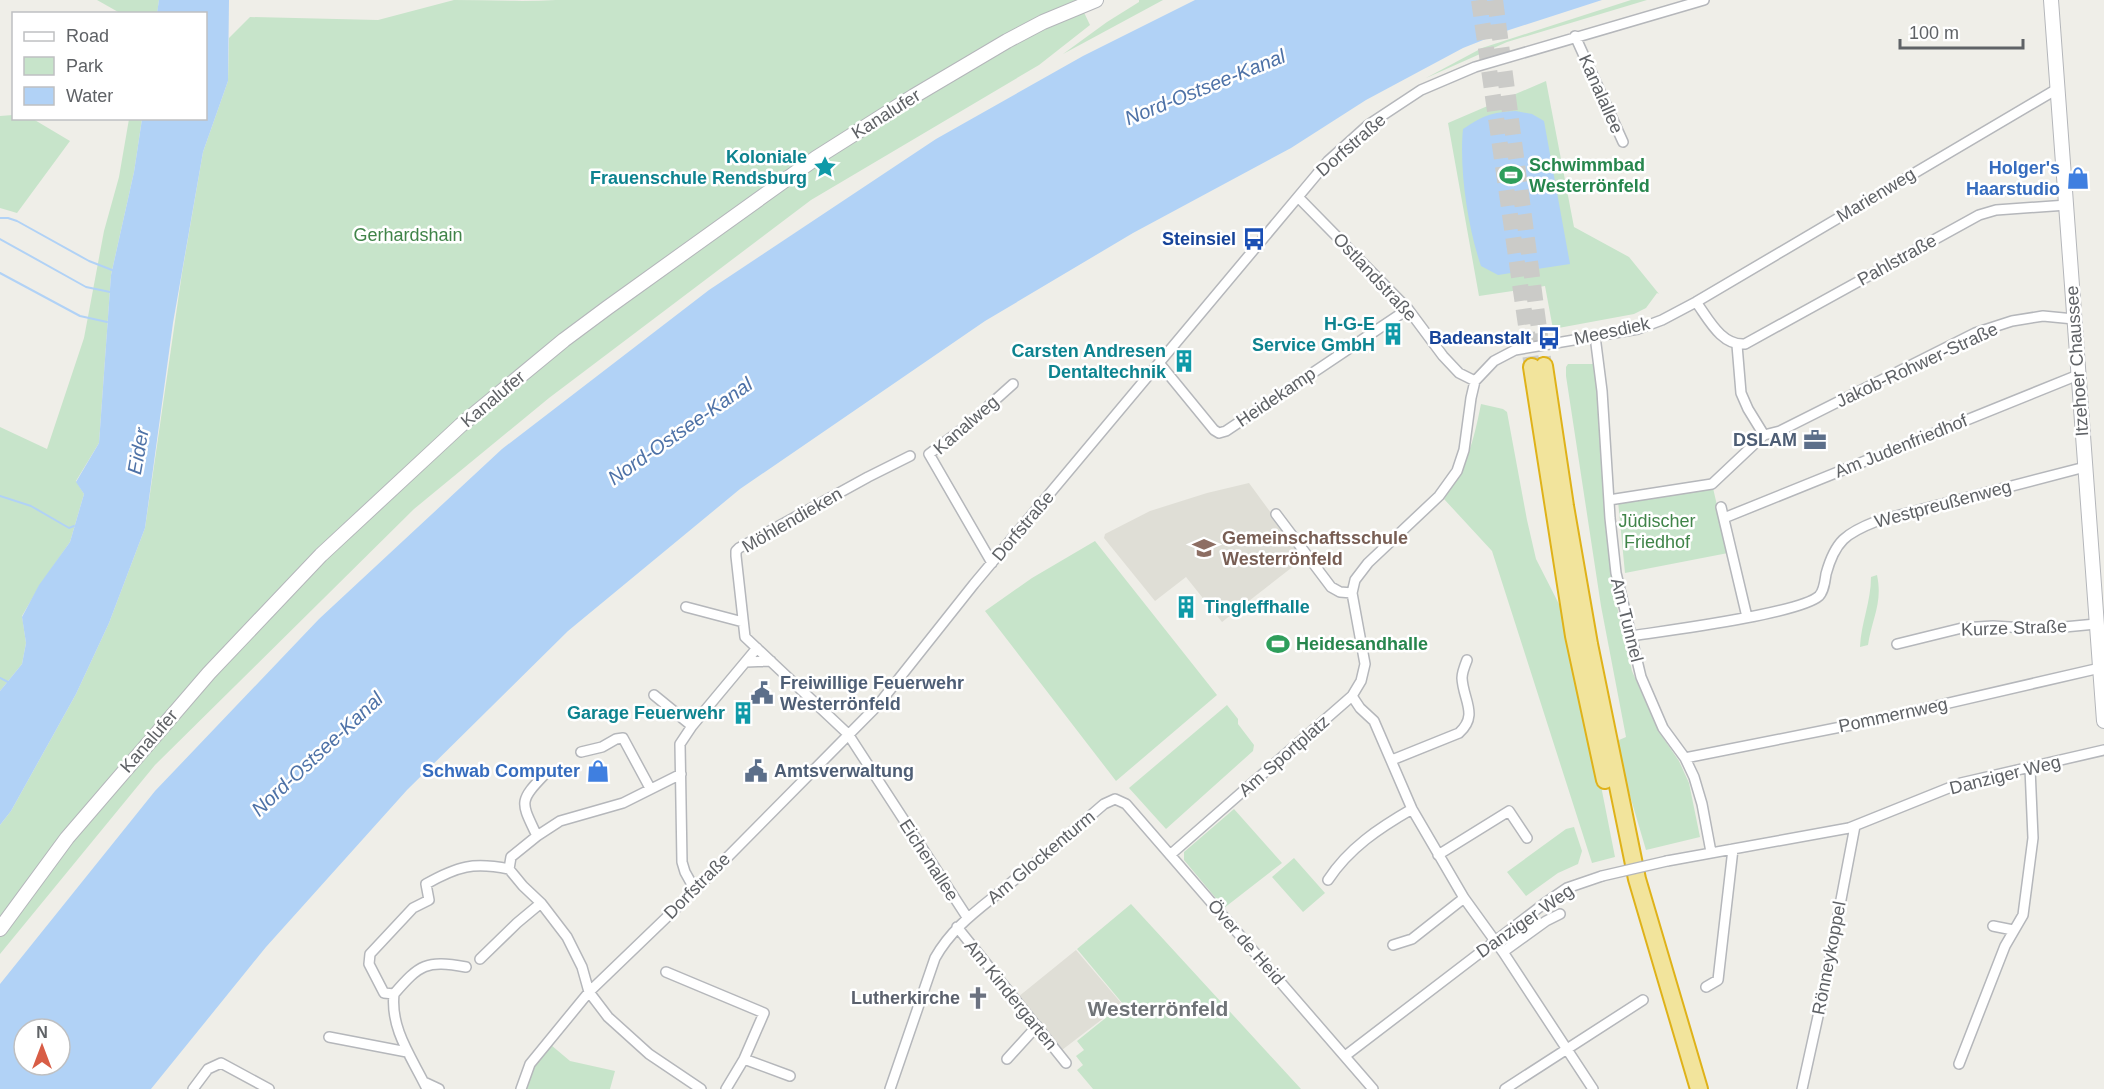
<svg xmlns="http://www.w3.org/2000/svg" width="2104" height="1089" viewBox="0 0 2104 1089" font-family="Arial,sans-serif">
<rect width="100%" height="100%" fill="#efeee8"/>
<path fill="#dfded6" d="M1249,483L1304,558L1222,622L1186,577L1155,601L1104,538L1105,534L1150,511L1207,493Z
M1076,950L1122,1004L1062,1050L1018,997Z"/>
<path fill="#c7e4ca" d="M97,0H159L157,14L120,13Z
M454,0C488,0 522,2 556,0H1078L1090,25L1039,65L811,200L549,398L414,509L155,765L0,954V825L11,811L76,694L109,623L145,528L182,273L203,152L228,81L229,38L250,17L378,20Z
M1139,0H1163L1063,54L1107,22L1139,2Z
M1631,0H1647L1507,42L1426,78L1482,48Z
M1546,81L1574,227L1629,257L1659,294L1657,293L1646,308L1634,314L1553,329L1545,286L1479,296L1448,123Z
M13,115L14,118L33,119L70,141L17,213L0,208V116Z
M129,119H142L134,172L111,275L99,443L76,481L84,494L70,542L40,585L22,616L26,643L22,664L0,691V427L47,449L84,338L104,231L119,177Z
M1568,364H1595L1605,524L1613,589L1632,671L1659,732L1679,761L1689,783L1700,837L1646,850L1628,789L1619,746V740L1626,737L1601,606L1566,376V367Z
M1481,404L1503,409L1507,412L1527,520L1536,559L1564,614L1590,730L1615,857L1592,863L1492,551L1444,499C1467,465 1473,444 1481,404Z
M1713,488L1728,553L1625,573L1618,501Z
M1095,541L1217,695L1116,781L985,611L1032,578Z
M1877,575C1883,603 1872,618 1868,645L1860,647C1861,623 1871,602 1871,577Z
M1227,705L1238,719V724L1254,745L1253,751L1166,829L1129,788Z
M1234,809L1282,863L1224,908L1184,860V852Z
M1574,827L1582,851L1578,864L1558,873L1526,896L1507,872L1566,829Z
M1294,858L1325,893L1303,912L1272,877Z
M1131,904L1301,1089H1093L1077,1070L1083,1065L1076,1056L1084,1050L1077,1041L1123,1004L1077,949Z
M551,1045L570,1061L615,1071L610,1089H525L534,1066Z"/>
<path fill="#b1d2f6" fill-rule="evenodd" d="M159,0H229L228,81L203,152L173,323L145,528L109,623L76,694L11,811L0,825V691L22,664L26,643L22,617L39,585L70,542L84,494L76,482L99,443L111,275L134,172L142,119L206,118V14L157,13Z
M1195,0H1602L1506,31L1463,48L1366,100L1291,148L1133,233L985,321L740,489L568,631L407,790L266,947L151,1089H0V984L155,791L319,619L502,449L709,290L936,139L1083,56ZM24,1029H60V1065H24Z
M1516,111L1532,114L1544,121L1570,264L1498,275L1481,266C1468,228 1459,170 1463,129C1483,116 1491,112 1516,111Z"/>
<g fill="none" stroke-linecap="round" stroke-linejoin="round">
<path stroke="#b1d2f6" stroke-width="2" d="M0,218H8L17,221L89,261L112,270
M0,239L86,287L110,292
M0,273L80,316L107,322
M0,496L31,506L69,528L74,526
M0,678L8,682"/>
<path stroke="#cbcbc8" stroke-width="16" stroke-dasharray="16 8" stroke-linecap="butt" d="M1479,0L1532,367
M1495,0L1544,366"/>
<g stroke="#b5b7bb" stroke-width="12">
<path id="street" d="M1575,36L1623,142
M1298,197L1408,309L1443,356L1459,373L1475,381
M1696,302C1708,318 1721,346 1745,344L1979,215L1996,210L2067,205
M1595,336L1602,391L1610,518L1616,573L1641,677L1663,728L1685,758L1694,777L1702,804L1711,852
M1737,345L1741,393L1748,409L1764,435
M1160,364L1214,430L1219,433L1226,431L1408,309
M910,456L868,477L739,548L736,551V556L745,637L848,734L967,917
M1609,500L1712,484L1764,435L1780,431L1975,333L2012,321L2043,316L2074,319
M1721,507L1747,617
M1276,514L1331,587L1340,592L1352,593
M1724,518L2078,375
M992,563L929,454L965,427L1013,384
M686,607L743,622
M1631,636C1664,631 1799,614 1819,596C1824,591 1825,581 1826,574C1835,541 1846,533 1877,521L2085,467
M1897,644L1962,628L1993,626L2043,629L2096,624
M746,662L771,661
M654,695L692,726
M1352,696L1360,708L1374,721L1412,809L1464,898L1503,952L1593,1089
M581,752L602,747L616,739L623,738L650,788
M1685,758L1871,721L2100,668
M1392,760L1459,733C1479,715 1463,700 1462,678C1462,673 1465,665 1467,660
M537,836C521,802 518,802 545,774
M1170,855L1352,696L1361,681L1365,664L1352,593L1355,580L1368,563L1439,496L1457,471L1464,450L1471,398L1475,381L1494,361L1515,350L1638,329L1662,320L1696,302L2057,89
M1438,855L1509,811L1527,838
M1667,861L1849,828L1961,783L2104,750
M509,869L511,857L537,836L560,821L623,803L681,774
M1328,880C1349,848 1379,828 1412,809
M695,890L685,872L682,862L680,744L692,726L757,648
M1993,926L2013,930
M957,927L1066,1063
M1393,945L1412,939L1464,898
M1503,952L1546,921L1560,914
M480,959L517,923L541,903
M666,972L764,1013L744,1059L726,1089
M1706,987L1718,980L1733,849
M394,994L384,993L369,964L370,954L413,908L429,900L426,884C458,866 473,862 509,869L523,886L541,903L567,937L582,967L589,992L608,1017L649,1054L701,1089
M329,1037L407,1052
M1345,1056L1545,903L1567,888L1602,876
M744,1059L790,1076
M1007,1059L1037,1026
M1959,1064L2005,946L2023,915L2033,838L2030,768
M424,1082L439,1089
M193,1089L208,1069L221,1063L269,1089
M427,1089C413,1059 390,1030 394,994C420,964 426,960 466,967
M521,1089L530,1064L589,992L695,890L878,705L974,584L1328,161L1368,125L1421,90L1475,67L1704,0
M890,1089L935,958C954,924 984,906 1013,881C1044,856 1074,830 1104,804L1115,799L1126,804L1373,1089
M1505,1089L1643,1000
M1802,1089L1824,989L1855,826"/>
</g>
<g stroke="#b4b6ba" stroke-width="16">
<path id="secondary" d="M2051,0L2104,721
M0,929L67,838L209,673L321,555L461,425L564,340L607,308L816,158L914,96L1007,41L1043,22L1096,0"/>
</g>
<g stroke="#dfb219" stroke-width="20">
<path id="highway" d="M1544,366L1565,506L1589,644L1637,879L1699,1089
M1532,367L1574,636L1605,780"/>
</g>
<use href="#street" stroke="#fff" stroke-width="9"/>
<use href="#secondary" stroke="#fff" stroke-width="14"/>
<use href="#highway" stroke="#f2e49c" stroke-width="16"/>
<g stroke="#b5b7bb" stroke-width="12" stroke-linecap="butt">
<path id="street-bridge" d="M1602,876L1667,861"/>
</g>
<use href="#street-bridge" stroke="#fff" stroke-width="9"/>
</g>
<defs>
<g id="sight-bare" transform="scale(1.8)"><path d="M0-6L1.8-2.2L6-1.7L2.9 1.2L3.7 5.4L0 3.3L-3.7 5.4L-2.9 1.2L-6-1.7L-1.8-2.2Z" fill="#0f9aa8" stroke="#fff" stroke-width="2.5" paint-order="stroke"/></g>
<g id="stadium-bare" transform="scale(1.8)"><path d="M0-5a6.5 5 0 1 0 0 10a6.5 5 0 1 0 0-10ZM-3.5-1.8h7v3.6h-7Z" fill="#2e9e5b" stroke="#fff" stroke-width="2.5" paint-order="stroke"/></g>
<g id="shop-bare" transform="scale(1.8)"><path d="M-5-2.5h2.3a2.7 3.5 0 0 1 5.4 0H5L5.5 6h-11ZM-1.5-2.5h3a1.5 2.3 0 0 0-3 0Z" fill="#3f7fe0" stroke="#fff" stroke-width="2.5" paint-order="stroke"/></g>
<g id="bus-bare" transform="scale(1.8)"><path d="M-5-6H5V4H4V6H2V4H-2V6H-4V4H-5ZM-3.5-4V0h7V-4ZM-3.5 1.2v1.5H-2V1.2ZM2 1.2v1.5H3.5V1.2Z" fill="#1a4fb4" stroke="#fff" stroke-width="2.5" paint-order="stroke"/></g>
<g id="building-bare" transform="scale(1.8)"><path d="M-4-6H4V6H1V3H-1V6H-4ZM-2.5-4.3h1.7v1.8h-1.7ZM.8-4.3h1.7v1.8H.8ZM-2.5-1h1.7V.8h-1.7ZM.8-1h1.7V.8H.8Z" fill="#0f9aa8" stroke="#fff" stroke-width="2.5" paint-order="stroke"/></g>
<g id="office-bare" transform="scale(1.8)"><path d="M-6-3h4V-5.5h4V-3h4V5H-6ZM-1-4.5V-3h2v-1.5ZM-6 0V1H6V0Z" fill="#5c6f8a" stroke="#fff" stroke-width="2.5" paint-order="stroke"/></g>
<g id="school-bare" transform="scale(1.8)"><path d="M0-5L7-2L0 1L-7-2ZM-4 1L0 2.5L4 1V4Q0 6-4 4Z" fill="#8d6e63" stroke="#fff" stroke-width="2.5" paint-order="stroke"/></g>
<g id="civic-bare" transform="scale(1.8)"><path d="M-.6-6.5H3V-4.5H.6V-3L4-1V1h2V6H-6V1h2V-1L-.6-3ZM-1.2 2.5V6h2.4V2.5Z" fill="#5c6f8a" stroke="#fff" stroke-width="2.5" paint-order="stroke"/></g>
<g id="church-bare" transform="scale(1.8)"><path d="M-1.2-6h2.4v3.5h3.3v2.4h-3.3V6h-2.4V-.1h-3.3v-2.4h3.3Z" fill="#6b7280" stroke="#fff" stroke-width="2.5" paint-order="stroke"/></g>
</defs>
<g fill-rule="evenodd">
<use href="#sight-bare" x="825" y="167"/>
<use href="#stadium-bare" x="1511" y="175"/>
<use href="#shop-bare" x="2078" y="178"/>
<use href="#bus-bare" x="1254" y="239"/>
<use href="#building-bare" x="1393" y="334"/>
<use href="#bus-bare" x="1549" y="338"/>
<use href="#building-bare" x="1184" y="361"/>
<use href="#office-bare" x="1815" y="440"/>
<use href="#school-bare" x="1204" y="548"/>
<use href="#building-bare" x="1186" y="607"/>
<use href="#stadium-bare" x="1278" y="644"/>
<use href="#civic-bare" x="762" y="693"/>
<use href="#building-bare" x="743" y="713"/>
<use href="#shop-bare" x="598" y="771"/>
<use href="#civic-bare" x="756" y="771"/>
<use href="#church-bare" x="978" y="998"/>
</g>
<g text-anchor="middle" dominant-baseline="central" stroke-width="5" stroke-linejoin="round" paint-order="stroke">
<g font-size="18" fill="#5f6266" stroke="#fff">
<text transform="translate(1601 94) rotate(66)">Kanalallee</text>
<text transform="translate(886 114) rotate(-32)">Kanalufer</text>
<text transform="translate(1351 145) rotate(-41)">Dorfstraße</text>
<text transform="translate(1876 195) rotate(-31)">Marienweg</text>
<text transform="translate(1897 260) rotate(-29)">Pahlstraße</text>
<text transform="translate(1375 277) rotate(47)">Ostlandstraße</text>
<text transform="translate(1612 331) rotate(-12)">Meesdiek</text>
<text transform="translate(2077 361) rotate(-94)">Itzehoer Chaussee</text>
<text transform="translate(1917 365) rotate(-25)">Jakob-Rohwer-Straße</text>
<text transform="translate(1276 397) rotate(-34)">Heidekamp</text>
<text transform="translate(493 399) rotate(-40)">Kanalufer</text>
<text transform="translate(966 425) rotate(-41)">Kanalweg</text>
<text transform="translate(1901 446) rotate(-22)">Am Judenfriedhof</text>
<text transform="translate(1943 504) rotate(-15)">Westpreußenweg</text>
<text transform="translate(792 520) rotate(-30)">Möhlendieken</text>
<text transform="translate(1023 526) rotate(-50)">Dorfstraße</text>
<text transform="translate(1627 620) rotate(76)">Am Tunnel</text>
<text transform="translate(2014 628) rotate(-2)">Kurze Straße</text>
<text transform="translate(1893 715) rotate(-12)">Pommernweg</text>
<text transform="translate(149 741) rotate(-49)">Kanalufer</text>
<text transform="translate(1284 756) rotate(-41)">Am Sportplatz</text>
<text transform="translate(2005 775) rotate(-14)">Danziger Weg</text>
<text transform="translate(1041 857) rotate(-40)">Am Glockenturm</text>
<text transform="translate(929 860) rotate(57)">Eichenallee</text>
<text transform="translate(697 886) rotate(-45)">Dorfstraße</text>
<text transform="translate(1525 921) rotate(-35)">Danziger Weg</text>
<text transform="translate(1246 942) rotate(49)">Över de Heid</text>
<text transform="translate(1829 958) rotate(-79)">Rönneykoppel</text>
<text transform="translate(1011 995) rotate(51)">Am Kindergarten</text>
</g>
<g font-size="18" font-weight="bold" fill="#0d838f" stroke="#fff" text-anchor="end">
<text x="807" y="157">Koloniale<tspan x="807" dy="21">Frauenschule Rendsburg</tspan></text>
<text x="1375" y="324">H-G-E<tspan x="1375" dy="21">Service GmbH</tspan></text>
<text x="1166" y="351">Carsten Andresen<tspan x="1166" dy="21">Dentaltechnik</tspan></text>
<text x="1204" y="607" text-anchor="start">Tingleffhalle</text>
<text x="725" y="713">Garage Feuerwehr</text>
</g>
<g font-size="18" font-weight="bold" fill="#27864d" stroke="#fff" text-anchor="start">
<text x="1529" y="165">Schwimmbad<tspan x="1529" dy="21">Westerrönfeld</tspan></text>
<text x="1296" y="644">Heidesandhalle</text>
</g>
<g font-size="18" font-weight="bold" fill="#366cbe" stroke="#fff" text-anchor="end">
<text x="2060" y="168">Holger's<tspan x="2060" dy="21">Haarstudio</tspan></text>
<text x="580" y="771">Schwab Computer</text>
</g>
<g font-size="18" fill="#408449" stroke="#fff">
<text x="408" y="235">Gerhardshain</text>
<text x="1657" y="521">Jüdischer<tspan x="1657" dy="21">Friedhof</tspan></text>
</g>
<g font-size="18" font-weight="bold" fill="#164399" stroke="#fff" text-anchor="end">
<text x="1236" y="239">Steinsiel</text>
<text x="1531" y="338">Badeanstalt</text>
</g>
<g font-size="18" font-weight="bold" fill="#4e5e75" stroke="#fff" text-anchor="start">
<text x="1797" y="440" text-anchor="end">DSLAM</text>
<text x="780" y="683">Freiwillige Feuerwehr<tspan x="780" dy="21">Westerrönfeld</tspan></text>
<text x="774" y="771">Amtsverwaltung</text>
</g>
<g font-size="18" font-weight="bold" fill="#785e54" stroke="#fff" text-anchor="start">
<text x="1222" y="538">Gemeinschaftsschule<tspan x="1222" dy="21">Westerrönfeld</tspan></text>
</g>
<g font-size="18" font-weight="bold" fill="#5b616d" stroke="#fff" text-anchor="end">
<text x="960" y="998">Lutherkirche</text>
</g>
<g font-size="20" font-style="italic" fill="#4e72a7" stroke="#fff">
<text transform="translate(1205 87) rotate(-22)">Nord-Ostsee-Kanal</text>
<text transform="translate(680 431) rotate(-35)">Nord-Ostsee-Kanal</text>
<text transform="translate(138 451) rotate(-80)">Eider</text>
<text transform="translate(317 754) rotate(-43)">Nord-Ostsee-Kanal</text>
</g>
<g font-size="21" font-weight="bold" fill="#707478" stroke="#fff">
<text x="1158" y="1008">Westerrönfeld</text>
</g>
</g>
<rect x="12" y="12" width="195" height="108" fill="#ffffff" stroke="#bfc0c2" stroke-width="1.5"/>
<rect x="24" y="32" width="30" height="9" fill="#ffffff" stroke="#bfc0c2" stroke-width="1.5"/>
<text x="66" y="42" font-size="18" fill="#5f6266">Road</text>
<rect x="24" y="57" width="30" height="18" fill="#c7e4ca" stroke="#bfc0c2" stroke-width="1.5"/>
<text x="66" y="72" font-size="18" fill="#5f6266">Park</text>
<rect x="24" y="87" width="30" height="18" fill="#b1d2f6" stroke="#bfc0c2" stroke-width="1.5"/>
<text x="66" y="102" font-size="18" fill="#5f6266">Water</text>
<g transform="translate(42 1047)"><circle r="28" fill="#ffffff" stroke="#bfc0c2" stroke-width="1.5"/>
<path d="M0-4.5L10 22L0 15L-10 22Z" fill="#d85d46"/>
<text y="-9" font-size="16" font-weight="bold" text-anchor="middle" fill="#5f6266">N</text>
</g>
<path d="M1900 39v9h123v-9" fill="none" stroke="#5f6266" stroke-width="3"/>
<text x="1909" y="39" font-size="18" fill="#5f6266" stroke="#ffffff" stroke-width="4.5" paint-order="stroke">100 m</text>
</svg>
